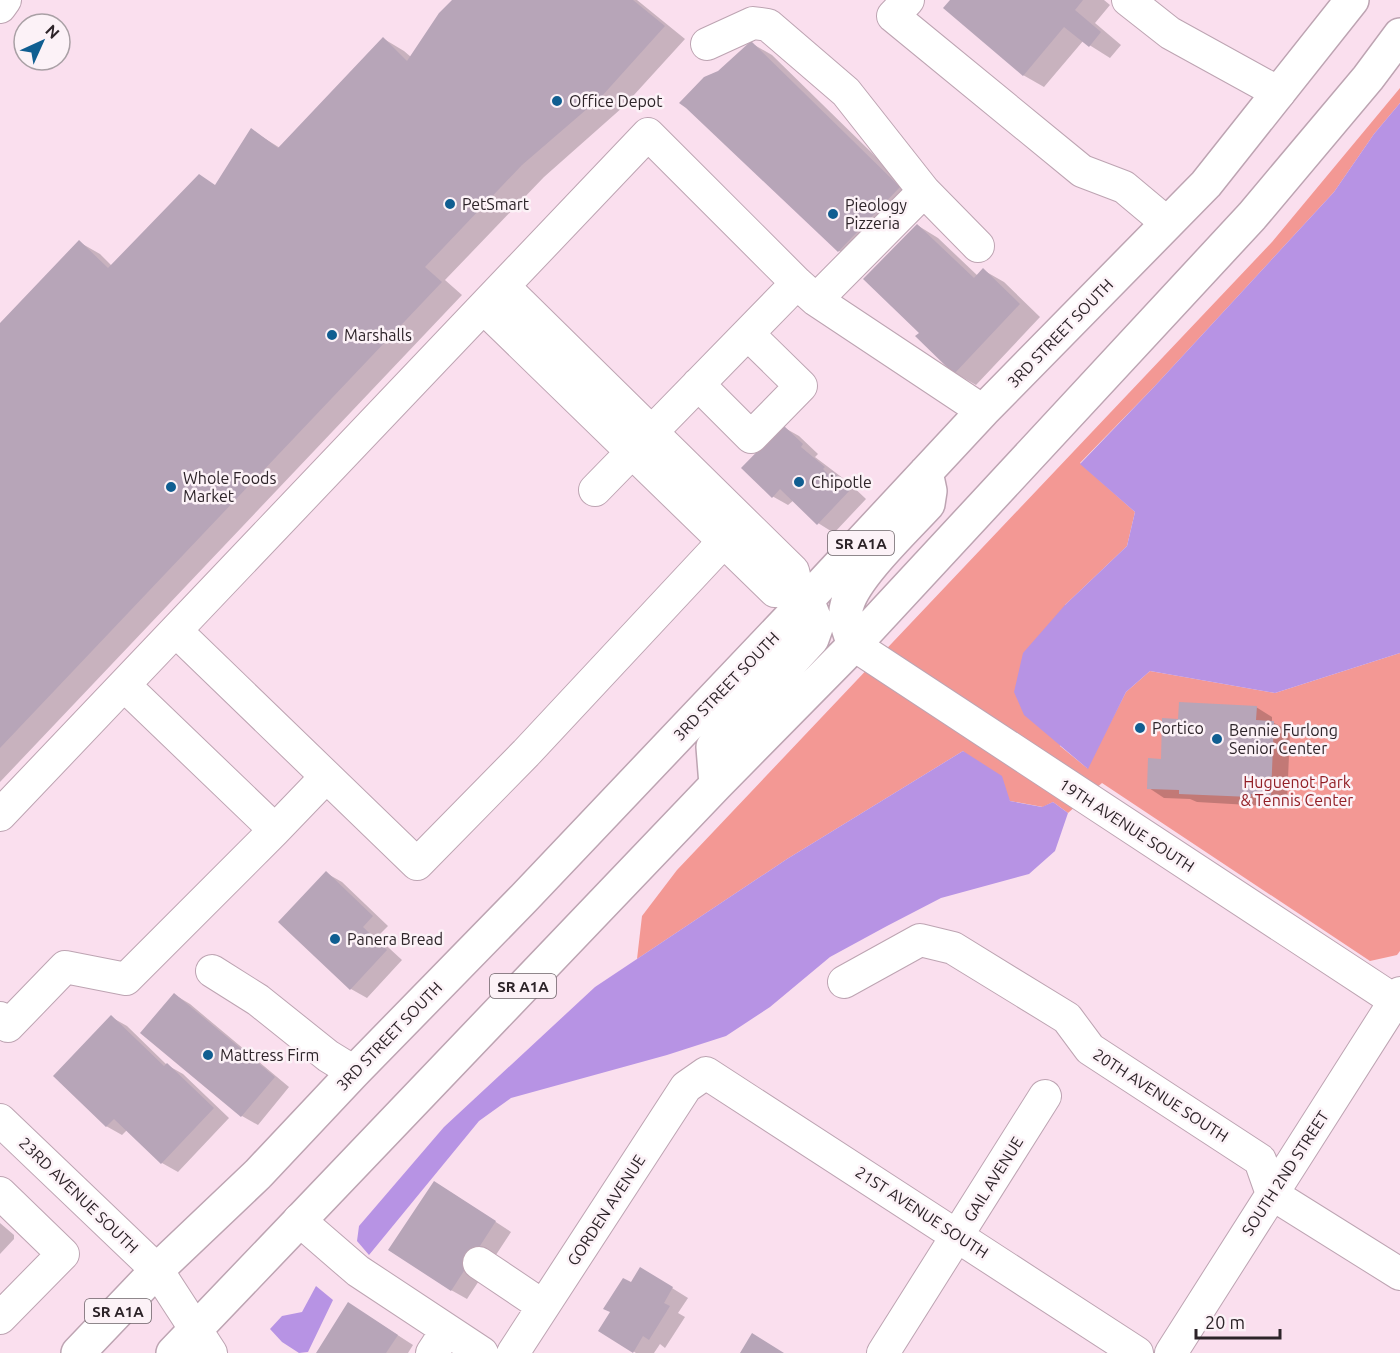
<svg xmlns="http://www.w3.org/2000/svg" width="1400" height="1353" viewBox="0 0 1400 1353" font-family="Ubuntu,sans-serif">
<rect width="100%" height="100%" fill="#fadfee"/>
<path fill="#f39894" d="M1400,88V103L1374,134L1334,192L1153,388L1080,463L1135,512L1127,546L1065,605L1060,746L1087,768L1126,692L1150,671L1275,693L1400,653V951L1397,955L1370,961L1102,783L1068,813L1053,802L1043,807L1010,801L963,751L787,859L637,959L642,916L677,870L1272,242Z"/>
<path fill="#b793e4" d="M1400,103V653L1275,693L1150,671L1126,692L1088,769L1024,715L1014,692L1023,653L1065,605L1127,546L1135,512L1080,464L1153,388L1334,192L1374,134Z
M963,751L1002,776L1010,801L1042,807L1053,802L1068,813L1055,851L1029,874L941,898L887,926L830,957L770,1007L726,1036L667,1055L511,1098L479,1121L369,1255L357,1241L359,1226L444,1127L595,987L787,859Z
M316,1286L333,1300L308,1352L299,1353L282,1342L270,1329L282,1316L302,1312Z"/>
<path fill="#0003" d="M454,0H637L685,39L623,107L544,177L445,280L462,295L0,782V326L79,242L100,254L112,266L199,176L216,186L251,130L280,148L384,39L404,51L411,57Z
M952,0H1104L1110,5L1095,23L1121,45L1110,58L1083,41L1044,87L1023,75Z
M751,43L772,55L920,200L860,263L839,251L719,72Z
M917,225L938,238L978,276L983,270L1004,282L1040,317L976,385L955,373L921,333Z
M783,427L799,436L818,454L815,457L848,482L866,499L834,533L818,523L794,500L788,505L772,496Z
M1256,707L1272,717V722L1290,731L1287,803L1266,802V806L1197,802L1190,799L1164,798L1149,788L1180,721Z
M326,873L342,882L388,926L377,937L402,960L367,998L351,989Z
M175,995L190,1004L289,1087L258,1125L242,1116L143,1033Z
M111,1017L127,1026L167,1065L183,1074L229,1118L178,1172L162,1163L127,1130L122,1135L106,1126Z
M450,1192L511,1232L467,1299L451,1290Z
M0,1223L14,1235V1239L0,1254Z
M656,1278L688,1298L678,1313L685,1317L665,1348L660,1344L654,1353H636L600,1330L631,1284Z
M365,1314L413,1345L408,1353H317Z"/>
<path fill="#b7a5b8" d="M452,0H633L665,26L602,96L522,165L425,267L442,282L0,748V323L79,240L108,268L199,174L215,185L251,128L278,148L383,37L407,61L439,13Z
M950,0H1083L1075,10L1101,32L1089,47L1064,27L1023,76L943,8Z
M751,41L900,187L838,252L686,108L679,103L704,77L718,71Z
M917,224L974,278L983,268L1020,304L954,374L915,336L919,333L863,279Z
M783,425L803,444L801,447L825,467L823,469L829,475L832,471L851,489L817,525L780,489L772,498L741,468Z
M1179,702L1257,706L1256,720L1274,721L1271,795L1251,794V797L1179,794V790L1147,789L1148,758L1161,759L1162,718L1178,719Z
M326,871L373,916L363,927L387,950L350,990L278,922Z
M174,993L275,1077L241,1117L140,1033Z
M111,1015L164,1066L167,1063L214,1108L161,1164L114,1119L106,1127L53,1076Z
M434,1181L496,1221L451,1291L388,1250Z
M640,1267L673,1287L664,1303L670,1306L649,1340L643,1336L633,1353L598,1331L610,1312L603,1309L623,1278L631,1282Z
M348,1302L398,1335L386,1353H316Z
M752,1333L784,1353H740Z"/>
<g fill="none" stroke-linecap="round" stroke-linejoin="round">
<g stroke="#bda4b2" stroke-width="34">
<path id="minor" d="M908,0L893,16L1082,171L1124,187L1167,223
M1128,0L1170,33L1279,93
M0,7L5,0
M707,44L753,23L768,25L846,92L924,191
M504,287L793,571L798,592L807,600
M816,300L924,191L978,246
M484,308L775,591L798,592
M698,384L751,437L801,386L748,334
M595,490L797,283
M176,631L417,864L526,753L724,541
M854,645L1400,1004
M0,815L648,134L797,283L816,300L983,411
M275,830L326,777
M212,971L258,1000L328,1056L354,1072
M844,982L920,940L953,948L1067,1018L1090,1049L1260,1160L1272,1194L1400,1274
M0,1018L8,1026L65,967L126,979L275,830L124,685
M0,1120L157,1270L211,1353
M0,1193L63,1254L0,1318
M299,1220L358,1271L482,1353
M479,1263L543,1306
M432,1353L447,1330
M513,1353L686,1087L706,1073L1137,1353
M883,1353L1045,1096
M1171,1353L1400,993"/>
</g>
<g stroke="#bda4b2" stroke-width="36">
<path id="major" d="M854,645C850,633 843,618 847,605C855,576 906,528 928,504L930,491L926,472
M716,785L713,747L812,639L817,625L807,600
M78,1353L157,1270L258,1174L354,1072L524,898L807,600L983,411L1206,184L1352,0
M173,1353L716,785L854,645L1252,216L1368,78L1400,35"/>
</g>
<use href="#minor" stroke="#fff" stroke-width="32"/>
<use href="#major" stroke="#fff" stroke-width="33"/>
</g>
<g fill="#105e91" stroke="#fcf2f7" stroke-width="2">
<circle cx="557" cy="101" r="6"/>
<circle cx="450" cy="204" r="6"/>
<circle cx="833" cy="214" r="6"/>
<circle cx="332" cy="335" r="6"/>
<circle cx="799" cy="482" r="6"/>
<circle cx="171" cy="487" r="6"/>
<circle cx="1140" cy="728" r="6"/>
<circle cx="1217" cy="739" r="6"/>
<circle cx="335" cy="939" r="6"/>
<circle cx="208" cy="1055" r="6"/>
</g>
<g text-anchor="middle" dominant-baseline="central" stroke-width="5" stroke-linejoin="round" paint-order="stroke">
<g fill="#fcf2f7" stroke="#6b6267" stroke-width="1.5">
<rect x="828" y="531" width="66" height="24" rx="4.5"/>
<rect x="490" y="974" width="66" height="24" rx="4.5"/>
<rect x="85" y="1299" width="66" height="24" rx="4.5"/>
</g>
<g font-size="15" font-weight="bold" fill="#2d2429">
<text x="861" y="543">SR A1A</text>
<text x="523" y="986">SR A1A</text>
<text x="118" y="1311">SR A1A</text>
</g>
<g font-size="16" fill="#2d2429" stroke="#fcf2f7" text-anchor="start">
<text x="569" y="101">Office Depot</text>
<text x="462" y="204">PetSmart</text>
<text x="845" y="205">Pieology<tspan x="845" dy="18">Pizzeria</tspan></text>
<text x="344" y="335">Marshalls</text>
<text x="183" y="478">Whole Foods<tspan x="183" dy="18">Market</tspan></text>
<text x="811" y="482">Chipotle</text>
<text x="1152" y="728">Portico</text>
<text x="1229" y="730">Bennie Furlong<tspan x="1229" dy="18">Senior Center</tspan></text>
<text x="347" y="939">Panera Bread</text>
<text x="220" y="1055">Mattress Firm</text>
</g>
<g font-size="16" fill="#2d2429" stroke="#fcf2f7">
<text transform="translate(1060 333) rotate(-46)">3RD STREET SOUTH</text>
<text transform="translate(726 686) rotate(-46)">3RD STREET SOUTH</text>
<text transform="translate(1127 825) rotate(33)">19TH AVENUE SOUTH</text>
<text transform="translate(389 1036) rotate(-46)">3RD STREET SOUTH</text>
<text transform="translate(1161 1095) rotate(33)">20TH AVENUE SOUTH</text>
<text transform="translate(1285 1173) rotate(-57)">SOUTH 2ND STREET</text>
<text transform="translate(993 1179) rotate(-58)">GAIL AVENUE</text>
<text transform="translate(79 1195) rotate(44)">23RD AVENUE SOUTH</text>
<text transform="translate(606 1210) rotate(-57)">GORDEN AVENUE</text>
<text transform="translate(922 1212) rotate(33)">21ST AVENUE SOUTH</text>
</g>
<g font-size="16" fill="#921f26" stroke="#fcf2f7">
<text x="1297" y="782">Huguenot Park<tspan x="1297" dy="18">&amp; Tennis Center</tspan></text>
</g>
</g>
<g transform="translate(42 42) rotate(45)"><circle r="28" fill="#fcf2f7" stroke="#a9a0a5" stroke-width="1.5"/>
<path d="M0-4.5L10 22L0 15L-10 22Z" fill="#105e91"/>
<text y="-9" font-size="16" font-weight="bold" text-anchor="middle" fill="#2d2429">N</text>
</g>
<path d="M1196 1329v9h84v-9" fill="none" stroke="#2d2429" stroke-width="3"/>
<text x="1205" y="1329" font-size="18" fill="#2d2429" stroke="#fcf2f7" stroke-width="4.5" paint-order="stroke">20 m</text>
</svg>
